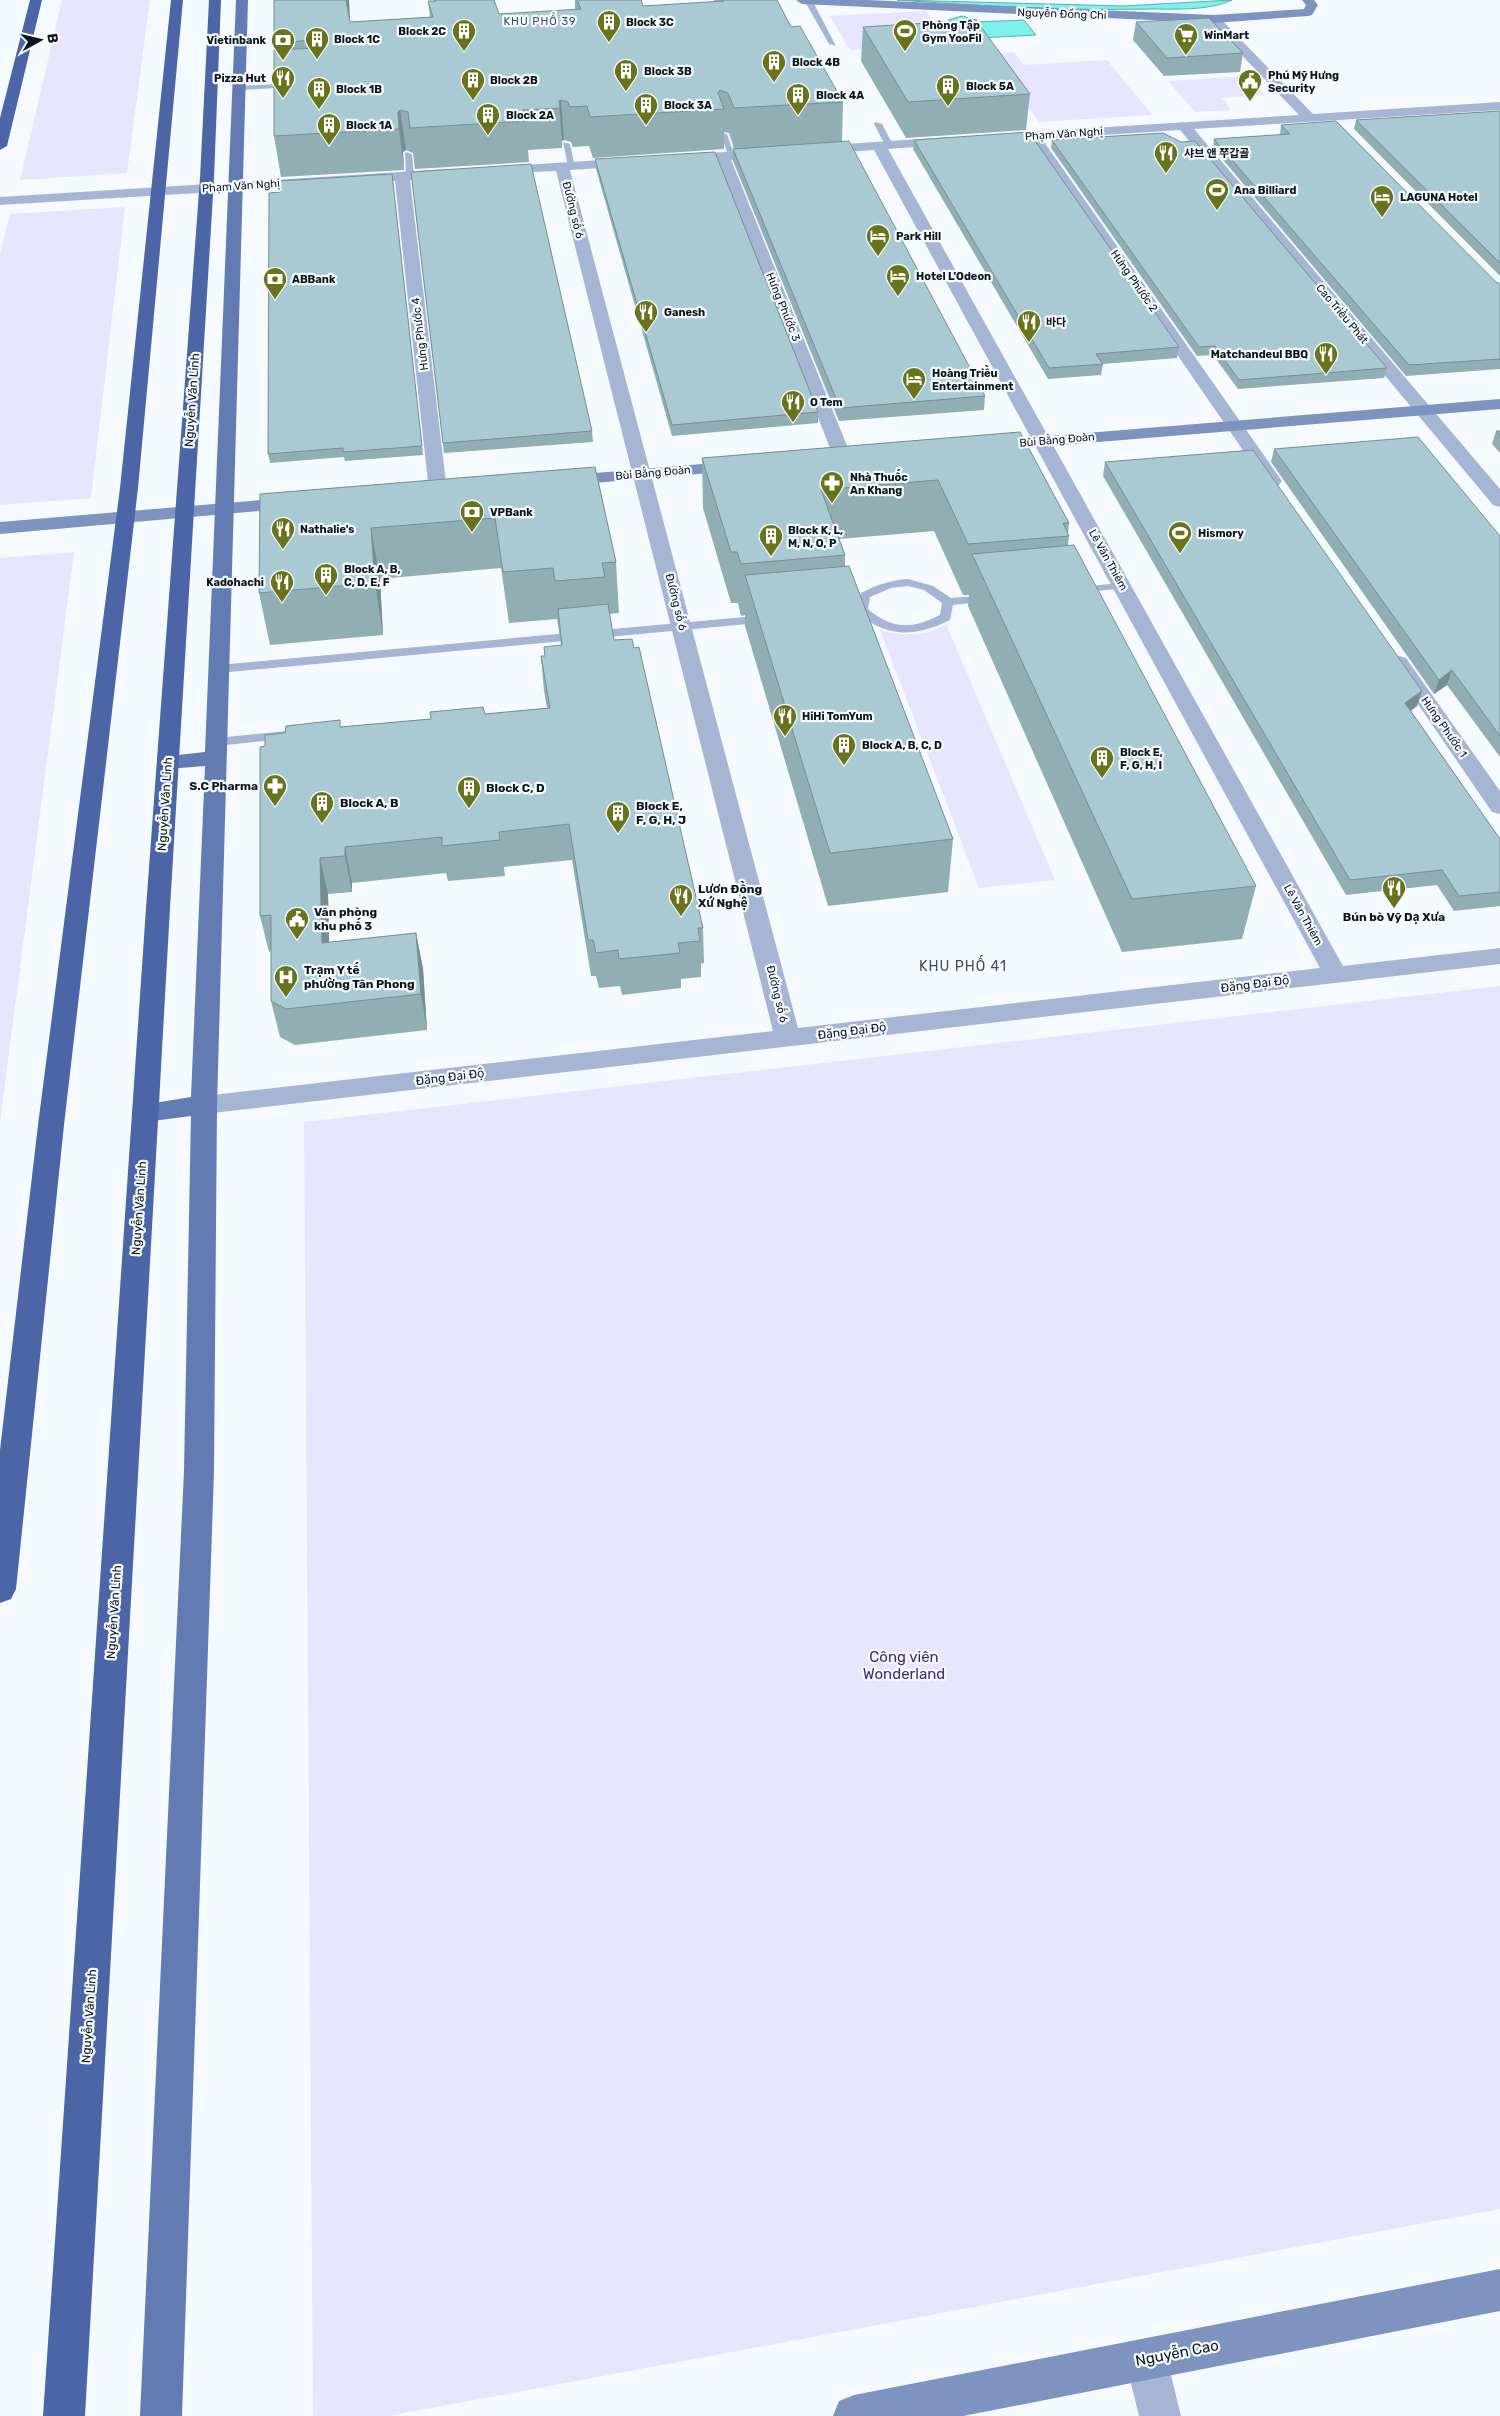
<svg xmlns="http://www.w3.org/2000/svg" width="1500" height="2416" viewBox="0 0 1500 2416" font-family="Rubik,'Noto Sans KR',sans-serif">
<rect width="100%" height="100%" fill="#f5fafe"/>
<path fill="#e7e4fe" d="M62,0H150L127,173L20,180Z
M926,11L949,44L850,50L830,16Z
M1014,52L1024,65L1107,60L1152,115L1039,122L991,54Z
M1247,76L1265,95L1222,98L1231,110L1195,112L1168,81Z
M125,207L91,498L0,505V254L10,214Z
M74,552L0,1122V558Z
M946,624L1055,880L979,888L880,630C904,636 925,637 946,624Z
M1500,986V2209L388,2416H313L304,1122Z"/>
<path fill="#7df1eb" stroke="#5bafad" d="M897,0L1123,6L1232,0C1208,11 1176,9 1149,9C1065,11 981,6 897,0Z
M962,16L977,20L976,22L1024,20L1036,35L961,39L948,20Z"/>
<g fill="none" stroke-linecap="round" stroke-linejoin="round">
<path fill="#a7b5d5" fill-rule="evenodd" d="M804,0H812L836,46L829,44Z
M295,83H298V87L239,90L235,88L239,86Z
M875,122L882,124L893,145L892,147L885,145L874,124Z
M720,132L727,134L735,157L728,155Z
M563,142L570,144L575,168L568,166Z
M405,152L412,154L414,176L410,179L406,176Z
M908,579L933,586L951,598L990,595L996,598L990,601L953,605L950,620C918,636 888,639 859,614L848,615L842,611L844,609L857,607L861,593C876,585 891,580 908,579ZM908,586L924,590L942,603L940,615C913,629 892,630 868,609L870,597L891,588Z
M1122,583L1128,586L1126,588L1077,593L1071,590L1077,587Z
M766,615L772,619L770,622L219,673L213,669L219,665Z
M286,731L290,732L292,735L290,738L217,746L211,742L217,738Z"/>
<path fill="#a7b5d5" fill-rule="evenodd" d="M1214,15L1218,16L1313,114L1500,102V110L1194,129L1500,489V507L1493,505L1180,130L1042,139L1282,481L1279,485H1267L1029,140L995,142L988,138L995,134L1299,115L1210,22L1208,19L1210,16Z
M950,137L957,141L955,144L888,149L1343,966L1500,948V964L204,1114L195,1112L191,1105L195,1098L204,1096L773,1031L556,171L489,174L487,171L489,168L494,167L633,158L640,162L633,166L570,170L798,1028L1320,968L874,150L815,154L808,150L815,146Z
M770,149L775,150L777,153L775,156L731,160L852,458L849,462H837L834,458L717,161L678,163L671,159L678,155Z
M448,169L455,173L453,176L410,180L447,491L444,495H432L429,491L395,181L0,205V197Z
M1399,656L1406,658L1500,791V814L1492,812L1389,662L1392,658Z
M1146,2338L1161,2344L1167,2359L1181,2416H1139L1125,2359L1131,2344Z"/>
<path fill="#7f93c1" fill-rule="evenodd" d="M796,0H867L1214,15L1304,9L1306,5L1302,0H1314L1318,5L1312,15L1308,16L1214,23L802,4Z
M1500,399V409L988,451L982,450L979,446L982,442L988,441Z
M738,461L744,462L747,466L744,470L560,486L554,485L551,481L554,477L560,476Z
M297,497L304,499L306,503L304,507L0,534V522Z
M1500,2269V2311L963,2416H833L839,2401L854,2395Z"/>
<path fill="#637bb3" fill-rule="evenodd" d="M236,0H248L217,1105L214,1471L182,2416H140L184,1471L191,1116L145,1122L136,1120L132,1113L136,1106L191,1097L205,766L168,769L160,767L157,762L160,757L205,752Z"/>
<path fill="#4b65a6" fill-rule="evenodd" d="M30,0H42L7,146L0,150V118Z
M171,0H183L138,488L64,1125L16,1589L11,1599L0,1603V1450L38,1125L120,488Z
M209,0H221L214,178L170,908L85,2416H43L146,908L200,178Z"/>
</g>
<path fill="#91aeb5" d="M274,0H349L350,22L430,17L428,1H434V0H494L499,14L575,10V0H641L643,6L714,2V0H777L791,27L843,102L842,142L985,396L984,410L839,421L733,161V149L734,148L729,133L724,132V149L593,158L589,146L573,147L571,142L564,140L562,141V148L528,150L529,162L415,169L413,153L406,150L403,152L404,170L281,177L274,136L275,50L274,43Z
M1136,22L1243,53L1240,72L1164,76L1133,40Z
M863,27L1030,94L1026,130L906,138L861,61Z
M1500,111V276L1354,129L1356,120Z
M1281,125L1496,282L1500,284V369L1406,376L1213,148L1214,139L1280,135Z
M914,140L1179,347L1177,358L1103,364L1101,375L1048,379L913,149Z
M1052,140L1387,368L1384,378L1238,389L1213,355L1197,356L1051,148Z
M595,159L818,412V423L672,436L596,169Z
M411,172L592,431L593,442L444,453Z
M392,174L423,455L345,461L344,457L270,463L268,454L280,192Z
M1496,431H1500V453L1492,444Z
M1020,432L1069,523L1068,533L1069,536L1068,546L1256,886L1242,939L1122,952L968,606L969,595H963L934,531L839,539L845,555V566L953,839L948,892L828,906L745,626V615L741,616L738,603H731L703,508L702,458Z
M1274,449L1500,536V757L1447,685L1434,694L1271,462Z
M1105,462L1422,691L1417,706L1411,711L1500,839V906L1454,911L1437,885L1346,895L1103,476Z
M595,467L616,562L619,613L609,614L614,640L703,928L704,963L701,964V977L681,979V988L622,995L620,986L599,988L596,976H591L572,860L504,867L505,876L448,881L446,873L352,883V892L328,894L329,942L416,933L423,969L427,1030L295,1045L280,1037L271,1001V951L269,952L260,916L265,746L341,727L547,708L544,691L541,656H545L561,645L557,619L509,623L501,568L380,579L383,635L270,645L259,593L260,494Z"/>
<path fill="#768d94" d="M346,0H349L350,31Z
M561,100L564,140L562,141L559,101Z
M400,110L406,150L403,152L404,170L399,129L398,112Z
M371,528L380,579L383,635L375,583Z
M1452,670L1447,685L1434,694L1439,680Z
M1422,691L1417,706L1401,718L1405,703Z
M345,847L352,883V892L345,856Z
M320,858L328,894L330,978L322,943Z
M416,933L423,969L427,1030L421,994Z"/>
<path fill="#a9cad3" stroke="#768d94" d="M274,0H346L350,22L433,17L428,1H436V0H494L499,14L581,9L577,0H641L643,6L724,1L723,0H777L791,27L800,26L843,102L734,108L728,93L720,90L718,93L724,109L590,117L587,106L570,107L568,102L561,100L559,101L560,108L523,110L526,121L410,128L408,112L400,110L398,112L399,129L274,136V50L317,48L320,44L314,40L274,43Z
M1209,18L1243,53L1167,58L1136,22Z
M976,20L1030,94L908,102L863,27Z
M1500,111V263L1356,120Z
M1336,121L1496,282L1500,284V359L1409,365L1214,139L1290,134L1281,125Z
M1029,132L1179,347L1096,354L1103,364L1049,368L914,140Z
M1163,133L1181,142L1195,141L1387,368L1239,380L1215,346L1199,347L1052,140Z
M849,141L985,396L840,408L733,149Z
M715,152L818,412L672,425L595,159Z
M531,164L592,431L443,443L411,172Z
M392,174L422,446L343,452V448L268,454L269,193L280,192V181Z
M1496,431H1500V436Z
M1020,432L1069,523H1063L1069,536L968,544L938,480L821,490L845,555L741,564L737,552H731L702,458Z
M1418,437L1500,536V736L1452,670L1439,680L1274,449Z
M1253,450L1422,691L1405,703L1500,839V892L1459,896L1442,870L1350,880L1105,462Z
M595,467L616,562L602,563L605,577L555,581L553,568L503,572L495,518L371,528L375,583L259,593L260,494Z
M1074,545L1256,886L1132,899L972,554Z
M849,566L953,839L830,853L745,575Z
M608,604L614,640L632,639L634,648L639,647L703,928H698L700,941L678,943L680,953L619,959L618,950L596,953L593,940H588L569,824L499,832L500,840L442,846V837L345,847V856L320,858L322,943L416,933L421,994L286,1009L271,1001V915L260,916V747L265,746V735L285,733L286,726L340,720V727L431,719L430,712L483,707L485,714L550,708L541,656H545L544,647L562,645L558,609Z"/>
<defs>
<g id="building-pin" transform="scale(1.25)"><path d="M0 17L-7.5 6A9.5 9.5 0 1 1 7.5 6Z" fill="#69731c" stroke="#f5fafe"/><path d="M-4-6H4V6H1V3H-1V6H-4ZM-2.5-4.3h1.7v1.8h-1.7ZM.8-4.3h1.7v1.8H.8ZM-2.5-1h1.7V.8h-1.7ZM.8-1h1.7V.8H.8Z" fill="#fff"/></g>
<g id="stadium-pin" transform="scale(1.25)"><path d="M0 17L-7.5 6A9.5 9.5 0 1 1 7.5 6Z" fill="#69731c" stroke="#f5fafe"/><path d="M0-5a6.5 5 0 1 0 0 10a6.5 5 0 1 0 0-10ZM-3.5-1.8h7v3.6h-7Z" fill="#fff"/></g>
<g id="supermarket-pin" transform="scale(1.25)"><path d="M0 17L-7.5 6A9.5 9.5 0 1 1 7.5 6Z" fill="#69731c" stroke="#f5fafe"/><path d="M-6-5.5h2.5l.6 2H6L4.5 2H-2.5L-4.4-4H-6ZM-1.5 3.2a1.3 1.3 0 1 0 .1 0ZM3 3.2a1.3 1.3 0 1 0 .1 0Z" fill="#fff"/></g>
<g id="bank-pin" transform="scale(1.25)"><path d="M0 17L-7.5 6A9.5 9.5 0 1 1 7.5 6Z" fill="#69731c" stroke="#f5fafe"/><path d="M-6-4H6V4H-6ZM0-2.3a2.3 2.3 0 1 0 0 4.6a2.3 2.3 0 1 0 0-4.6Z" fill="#fff"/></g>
<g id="restaurant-pin" transform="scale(1.25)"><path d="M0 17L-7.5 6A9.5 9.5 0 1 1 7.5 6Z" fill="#69731c" stroke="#f5fafe"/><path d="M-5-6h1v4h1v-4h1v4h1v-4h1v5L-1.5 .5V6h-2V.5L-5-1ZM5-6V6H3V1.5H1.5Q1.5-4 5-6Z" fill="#fff"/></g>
<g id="civic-pin" transform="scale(1.25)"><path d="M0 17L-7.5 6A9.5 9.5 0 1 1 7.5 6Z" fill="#69731c" stroke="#f5fafe"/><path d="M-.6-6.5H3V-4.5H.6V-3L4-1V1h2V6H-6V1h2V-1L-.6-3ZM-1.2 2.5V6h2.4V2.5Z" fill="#fff"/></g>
<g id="hotel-pin" transform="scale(1.25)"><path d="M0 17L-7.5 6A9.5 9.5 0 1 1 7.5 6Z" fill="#69731c" stroke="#f5fafe"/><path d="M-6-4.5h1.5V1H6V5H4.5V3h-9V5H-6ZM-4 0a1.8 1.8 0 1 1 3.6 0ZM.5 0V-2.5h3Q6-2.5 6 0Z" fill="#fff"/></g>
<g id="pharmacy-pin" transform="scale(1.25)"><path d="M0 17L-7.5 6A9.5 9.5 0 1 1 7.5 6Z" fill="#69731c" stroke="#f5fafe"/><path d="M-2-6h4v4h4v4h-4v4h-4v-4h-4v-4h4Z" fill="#fff"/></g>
<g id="hospital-pin" transform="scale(1.25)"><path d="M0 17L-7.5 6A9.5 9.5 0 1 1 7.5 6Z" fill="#69731c" stroke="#f5fafe"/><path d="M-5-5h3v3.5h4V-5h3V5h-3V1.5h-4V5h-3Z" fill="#fff"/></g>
</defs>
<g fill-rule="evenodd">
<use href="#building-pin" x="609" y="22"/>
<use href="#building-pin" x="464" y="31"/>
<use href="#stadium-pin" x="905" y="31"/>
<use href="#supermarket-pin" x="1186" y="35"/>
<use href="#building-pin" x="317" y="39"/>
<use href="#bank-pin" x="283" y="40"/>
<use href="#building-pin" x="774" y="62"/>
<use href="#building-pin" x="626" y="71"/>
<use href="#restaurant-pin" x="283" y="78"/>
<use href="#building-pin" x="473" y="80"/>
<use href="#civic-pin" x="1250" y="81"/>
<use href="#building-pin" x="948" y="86"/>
<use href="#building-pin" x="319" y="89"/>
<use href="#building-pin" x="798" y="95"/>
<use href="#building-pin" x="646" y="105"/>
<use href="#building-pin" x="488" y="115"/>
<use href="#building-pin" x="329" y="125"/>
<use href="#restaurant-pin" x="1166" y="153"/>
<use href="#stadium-pin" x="1217" y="190"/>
<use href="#hotel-pin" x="1382" y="197"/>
<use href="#hotel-pin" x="878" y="236"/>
<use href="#hotel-pin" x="898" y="276"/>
<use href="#bank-pin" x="275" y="279"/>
<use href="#restaurant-pin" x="646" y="312"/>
<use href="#restaurant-pin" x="1029" y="322"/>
<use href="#restaurant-pin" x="1326" y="354"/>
<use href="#hotel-pin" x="914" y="379"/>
<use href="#restaurant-pin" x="793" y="402"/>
<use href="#pharmacy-pin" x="832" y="483"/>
<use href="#bank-pin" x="472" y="512"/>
<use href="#restaurant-pin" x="283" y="529"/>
<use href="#stadium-pin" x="1180" y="533"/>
<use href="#building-pin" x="771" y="536"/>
<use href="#building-pin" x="326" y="575"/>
<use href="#restaurant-pin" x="282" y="582"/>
<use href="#restaurant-pin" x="785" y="716"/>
<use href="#building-pin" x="844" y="745"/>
<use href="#building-pin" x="1102" y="758"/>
<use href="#pharmacy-pin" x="275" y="786"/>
<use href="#building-pin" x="469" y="788"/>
<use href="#building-pin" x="322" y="803"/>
<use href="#building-pin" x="618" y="813"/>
<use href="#restaurant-pin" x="1394" y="888"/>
<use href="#restaurant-pin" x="681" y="896"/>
<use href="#civic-pin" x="297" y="919"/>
<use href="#hospital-pin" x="286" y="977"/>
</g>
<g text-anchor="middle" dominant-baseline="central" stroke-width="4.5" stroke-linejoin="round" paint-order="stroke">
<g font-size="11" fill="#0d161c" stroke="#f5fafe">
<text transform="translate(1062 14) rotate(2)">Nguyễn Đổng Chi</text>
<text transform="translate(1064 134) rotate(-4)">Phạm Văn Nghị</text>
<text transform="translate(241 186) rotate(-4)">Phạm Văn Nghị</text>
<text transform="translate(573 210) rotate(76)">Đường số 6</text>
<text transform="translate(1134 281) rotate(55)">Hưng Phước 2</text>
<text transform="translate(783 307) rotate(68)">Hưng Phước 3</text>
<text transform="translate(1342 314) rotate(50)">Cao Triều Phát</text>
<text transform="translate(420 334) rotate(-97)">Hưng Phước 4</text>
<text transform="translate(1057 440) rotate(-5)">Bùi Bằng Đoàn</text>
<text transform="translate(653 473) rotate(-5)">Bùi Bằng Đoàn</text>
<text transform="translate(1108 560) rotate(61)">Lê Văn Thiêm</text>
<text transform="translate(676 602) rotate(76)">Đường số 6</text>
<text transform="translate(1444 727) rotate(55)">Hưng Phước 1</text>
<text transform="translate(1303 915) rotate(61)">Lê Văn Thiêm</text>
<text transform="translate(777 994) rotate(76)">Đường số 6</text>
</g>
<g font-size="11" letter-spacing="1" fill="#3a4f5f" stroke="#f5fafe">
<text x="540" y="21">KHU PHỐ 39</text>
</g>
<g font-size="11" font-weight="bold" fill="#0d161c" stroke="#f5fafe" text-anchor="start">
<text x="626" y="22">Block 3C</text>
<text x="922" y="25">Phòng Tập<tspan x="922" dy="13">Gym YooFil</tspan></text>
<text x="446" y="31" text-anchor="end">Block 2C</text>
<text x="1204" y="35">WinMart</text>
<text x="334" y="39">Block 1C</text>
<text x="266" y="40" text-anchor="end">Vietinbank</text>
<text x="792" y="62">Block 4B</text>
<text x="644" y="71">Block 3B</text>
<text x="1268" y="75">Phú Mỹ Hưng<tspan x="1268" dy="13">Security</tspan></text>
<text x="266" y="78" text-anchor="end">Pizza Hut</text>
<text x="490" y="80">Block 2B</text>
<text x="966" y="86">Block 5A</text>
<text x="336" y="89">Block 1B</text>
<text x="816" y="95">Block 4A</text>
<text x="664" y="105">Block 3A</text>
<text x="506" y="115">Block 2A</text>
<text x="346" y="125">Block 1A</text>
<text x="1184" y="153">샤브 앤 쭈갑골</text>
<text x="1234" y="190">Ana Billiard</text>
<text x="1400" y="197">LAGUNA Hotel</text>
<text x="896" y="236">Park Hill</text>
<text x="916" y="276">Hotel L'Odeon</text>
<text x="292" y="279">ABBank</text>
<text x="664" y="312">Ganesh</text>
<text x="1046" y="322">바다</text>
<text x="1308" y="354" text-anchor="end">Matchandeul BBQ</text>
<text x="932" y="373">Hoàng Triều<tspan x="932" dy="13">Entertainment</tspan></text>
<text x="810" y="402">O Tem</text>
<text x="850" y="477">Nhà Thuốc<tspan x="850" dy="13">An Khang</tspan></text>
<text x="490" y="512">VPBank</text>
<text x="300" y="529">Nathalie's</text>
<text x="788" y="530">Block K, L,<tspan x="788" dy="13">M, N, O, P</tspan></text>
<text x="1198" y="533">Hismory</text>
<text x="344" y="569">Block A, B,<tspan x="344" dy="13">C, D, E, F</tspan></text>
<text x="264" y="582" text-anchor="end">Kadohachi</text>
<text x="802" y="716">HiHi TomYum</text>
<text x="862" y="745">Block A, B, C, D</text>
<text x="1120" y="752">Block E,<tspan x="1120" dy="13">F, G, H, I</tspan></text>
</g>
<g font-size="12" fill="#0d161c" stroke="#f5fafe">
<text transform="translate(192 400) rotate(-86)">Nguyễn Văn Linh</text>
<text transform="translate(165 804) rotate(-86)">Nguyễn Văn Linh</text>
<text transform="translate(1255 984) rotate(-7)">Đặng Đại Độ</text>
<text transform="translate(852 1031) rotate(-7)">Đặng Đại Độ</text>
<text transform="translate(450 1077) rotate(-7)">Đặng Đại Độ</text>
<text transform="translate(139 1208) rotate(-86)">Nguyễn Văn Linh</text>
<text transform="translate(114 1612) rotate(-86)">Nguyễn Văn Linh</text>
<text transform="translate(89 2016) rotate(-86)">Nguyễn Văn Linh</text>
</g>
<g font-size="12" font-weight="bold" fill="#0d161c" stroke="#f5fafe" text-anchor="start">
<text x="258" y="786" text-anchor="end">S.C Pharma</text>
<text x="486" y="788">Block C, D</text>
<text x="340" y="803">Block A, B</text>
<text x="636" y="806">Block E,<tspan x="636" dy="14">F, G, H, J</tspan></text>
<text x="698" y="889">Lươn Đồng<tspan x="698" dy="14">Xứ Nghệ</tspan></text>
<text x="314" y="912">Văn phòng<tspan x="314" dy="14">khu phố 3</tspan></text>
<text x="1394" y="917" text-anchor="middle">Bún bò Vỹ Dạ Xưa</text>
<text x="304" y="970">Trạm Y tế<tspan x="304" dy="14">phường Tân Phong</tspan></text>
</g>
<g font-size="14" letter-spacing="1" fill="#3a4f5f" stroke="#f5fafe">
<text x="963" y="966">KHU PHỐ 41</text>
</g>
<g font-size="15" fill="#41297f" stroke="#f5fafe">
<text x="904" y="1657">Công viên<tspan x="904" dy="17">Wonderland</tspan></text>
</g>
<g font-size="15" fill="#0d161c" stroke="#f5fafe">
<text transform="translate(1177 2353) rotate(-11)">Nguyễn Cao</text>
</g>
</g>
<g transform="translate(40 40) rotate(82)" stroke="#f5fafe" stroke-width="4" paint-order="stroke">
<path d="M0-4L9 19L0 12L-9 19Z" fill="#0d161c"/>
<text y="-8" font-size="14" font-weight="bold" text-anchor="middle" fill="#0d161c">B</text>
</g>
</svg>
